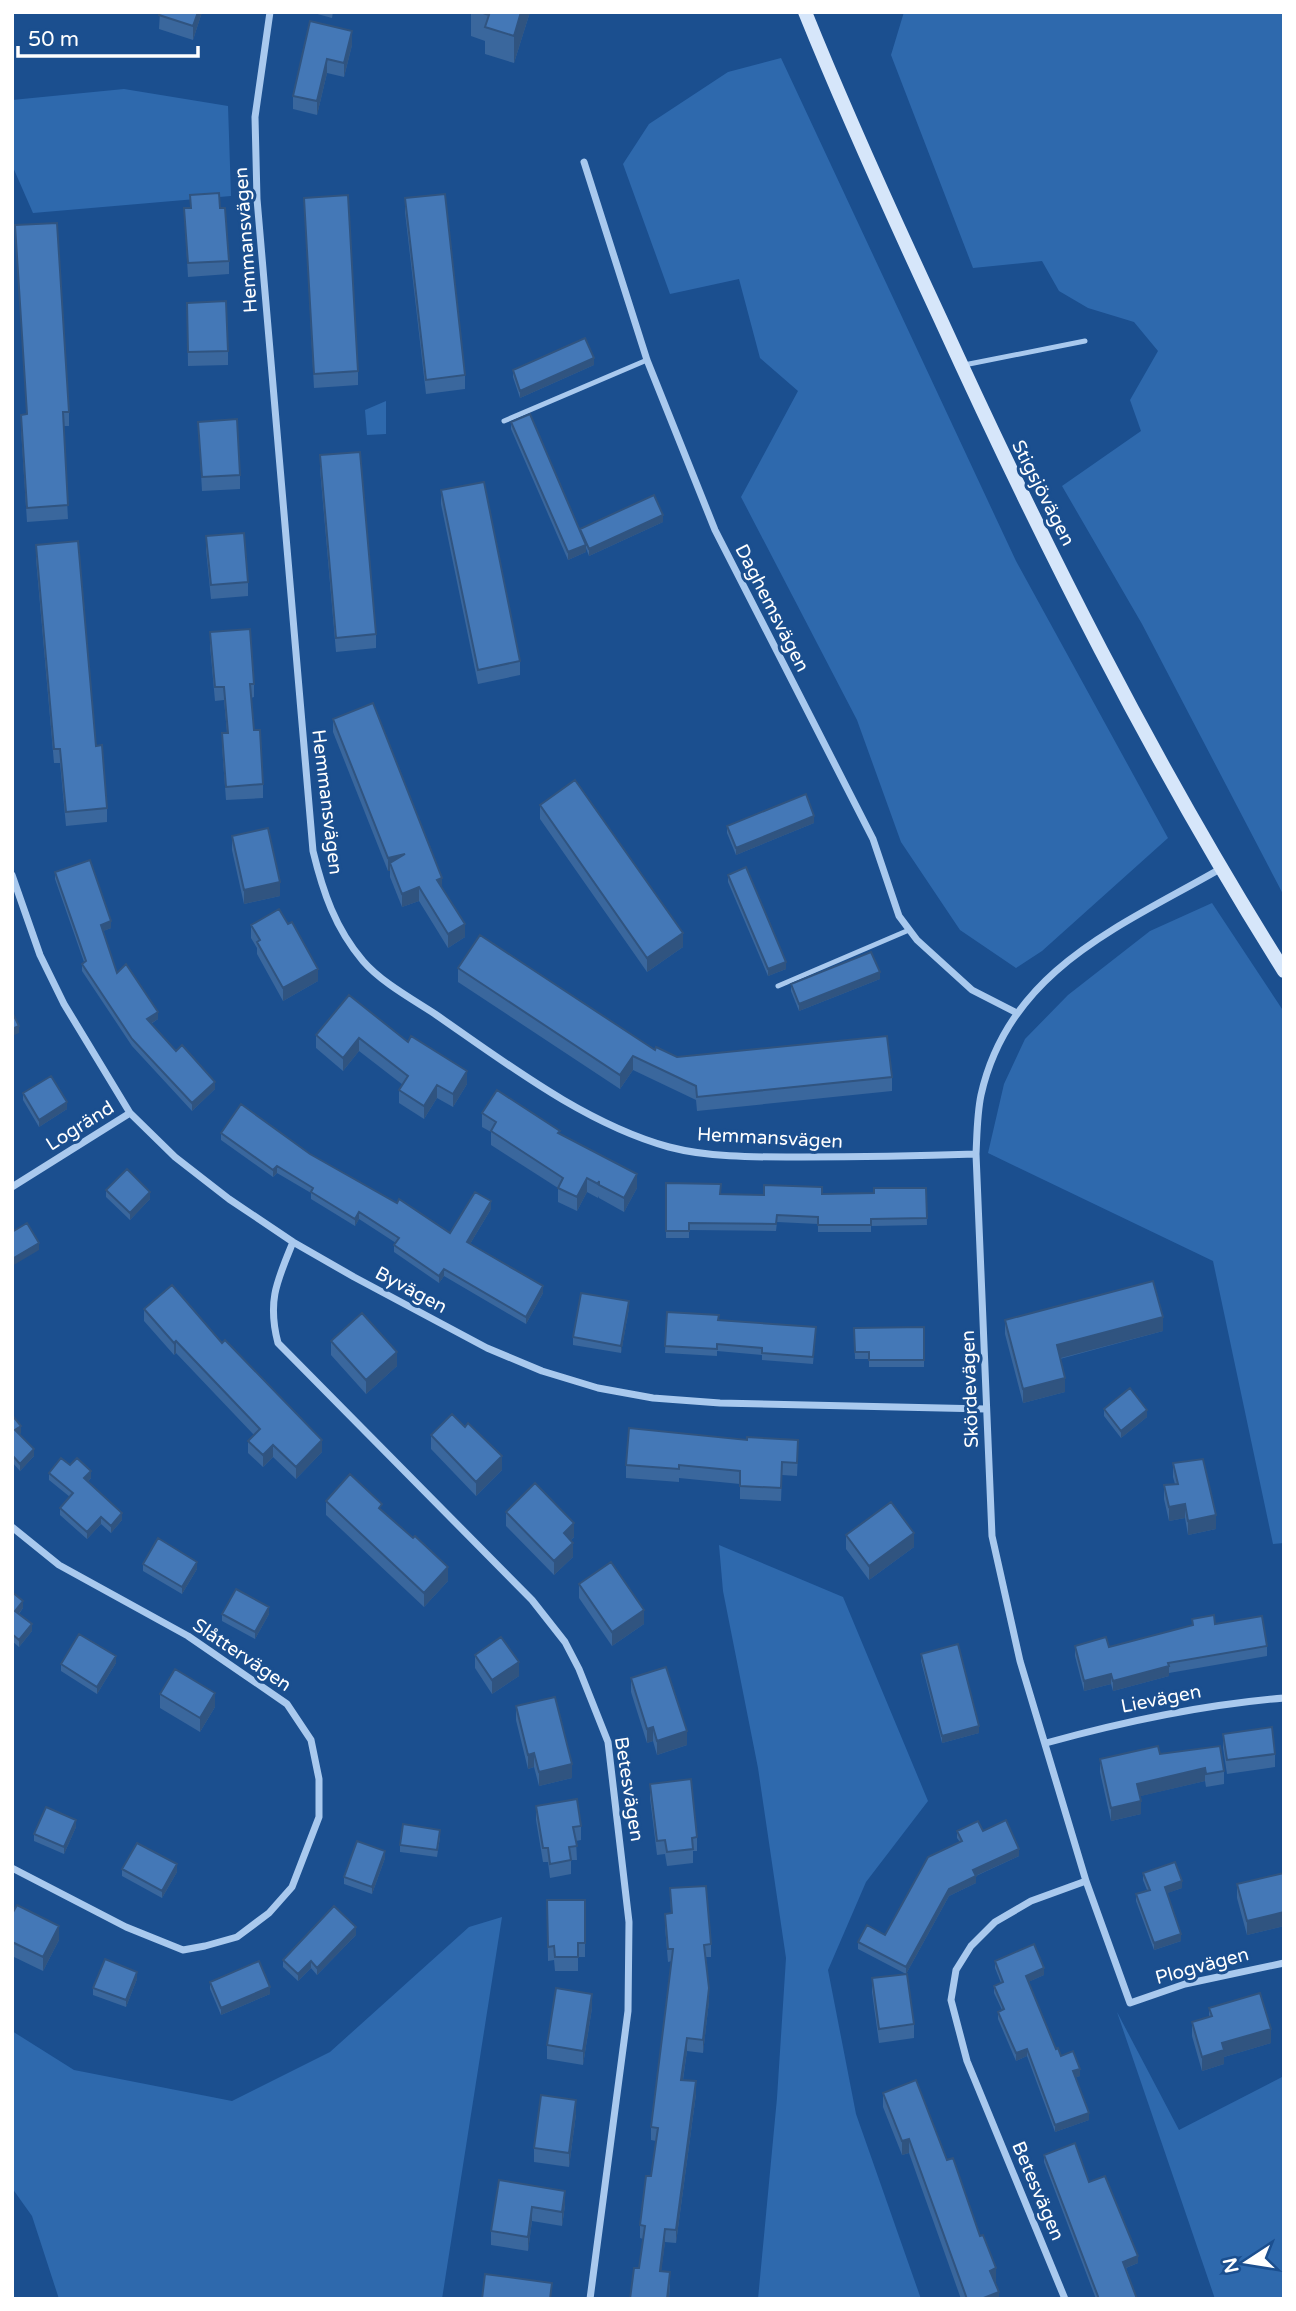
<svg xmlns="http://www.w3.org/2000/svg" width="1296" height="2311" viewBox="0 0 1296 2311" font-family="'Varela Round',sans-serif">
<rect width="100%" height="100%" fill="#1b4f8f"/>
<path fill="#2e69ad" d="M904,12H1284V896L1142,624L1062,486L1141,431L1130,400L1158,351L1134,322L1088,308L1059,291L1042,261L973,268L891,55Z
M781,58L1016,561L1168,838L1042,951L1016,968L960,930L901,842L857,720L741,497L798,391L760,358L739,279L670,294L623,164L649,124L687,99L728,72Z
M124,89L228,106L231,196L33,213L12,165V100Z
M386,401V434L367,435L365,410Z
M1212,903L1284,1012V1543L1273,1544L1213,1261L988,1153L1004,1084L1025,1039L1068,995L1150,931Z
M719,1545L843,1597L928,1801L866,1882L828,1970L856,2114L921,2299H758L777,2098L786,1958L758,1768L723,1591Z
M502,1917L442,2299H59L32,2216L12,2188V2031L74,2070L232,2101L330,2052L469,1927Z
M1117,2012L1179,2130L1284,2076V2299H1215Z"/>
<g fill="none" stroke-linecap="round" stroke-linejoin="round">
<path stroke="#a9c9ee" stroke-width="5" d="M964,365L1085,341
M504,421L647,360
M778,986L909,930"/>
<path stroke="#a9c9ee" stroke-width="7" d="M270,12L255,117L257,199L313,851C323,892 335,928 363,961C381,982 412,999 435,1014C506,1063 585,1124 669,1147C711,1158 758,1157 801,1157C859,1157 917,1156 976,1154
M584,162L647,360L715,530L873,839L899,916L917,940L972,990L1015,1012
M1220,869C1119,927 1009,970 981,1095C977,1114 977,1135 976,1154L992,1536L1020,1661L1086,1881L1130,2003L1185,1984L1284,1963
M12,875L40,955L64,1004L130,1113L175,1157L229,1199L293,1242L354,1277L487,1348L542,1371L598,1388L653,1398L720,1403L986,1409
M12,1187L130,1113
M293,1242C277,1281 267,1301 278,1343L532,1600L565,1642L579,1669L608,1742L629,1922L628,2011L590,2299
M12,1527L59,1565L188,1636L287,1704L311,1740L319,1779V1817L292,1887L269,1913L237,1937L205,1946L183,1950L126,1927L12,1868
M1046,1743C1126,1721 1201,1705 1284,1698
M1065,2299L967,2061L951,2000L956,1970L971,1946L995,1922L1031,1901L1086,1881"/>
<path stroke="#d6e6fa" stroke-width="14" d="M805,12C847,116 893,217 940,318C1042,542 1153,763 1284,971"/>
</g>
<path fill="#3a679d" d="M160,12H202L193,40L159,29Z
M310,12H333L332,18Z
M471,12H530L514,63L485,54V41L471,36Z
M352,31V45L344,77L327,73L317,115L293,109V96Z
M190,195L220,208L229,261V274L188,277L184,208H190Z
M304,198L358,371V385L314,388Z
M405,198L465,375V389L426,394L405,212Z
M15,225L69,412V426H63L68,519L27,522L21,429V415H27Z
M187,303L228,351V365L188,366Z
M594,365L520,398L513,377V370Z
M198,422L240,475V489L202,491Z
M511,422L580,532V529L663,522L589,556L586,548V552L568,560L511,429Z
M320,455L376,634V648L336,652L320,469Z
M441,490L520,661V675L478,684L441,504Z
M206,536L248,582V596L211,599L206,550Z
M36,545L96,746L107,808V822L66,826L60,763H54L36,559Z
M210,632L254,684V697L251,698L254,730L263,784V798L226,800L222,746V733H227L224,700L215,701L210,646Z
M333,719L442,889L465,937L448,948L419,901L402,907L390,877V871H388L333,732Z
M540,805L683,947L647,972L540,819Z
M814,823L736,855L727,833V826Z
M232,836L280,896L244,904L232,850Z
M55,872L111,928L103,931L117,973L158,1019L151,1024L176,1051L215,1089L192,1111L132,1046L82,971V964L84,962L55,879Z
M728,875L786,969L768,976L728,882Z
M251,925L318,981L283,1001L257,954V948L251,938Z
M458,968L655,1050L677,1057L892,1077V1091L697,1111L696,1100L633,1070L620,1089L458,982Z
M880,979L799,1011L791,991V984Z
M316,1035L408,1042L467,1084L453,1107L437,1098L424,1119L399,1103V1090L403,1085L359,1051L343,1071L316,1048Z
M23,1093L67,1109L39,1127L23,1100Z
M482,1113L560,1134L637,1188L624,1212L599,1198V1196L598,1198L587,1192L577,1211L558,1202V1188L491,1145V1132L482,1127Z
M221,1133L310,1154L450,1233L491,1209L470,1244L543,1293L526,1324L444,1276L439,1283L394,1252V1245L396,1243L359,1219L355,1226L311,1199V1193L277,1173L273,1177L221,1140Z
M666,1183L721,1194L764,1195L874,1193L926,1188L927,1225L871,1226V1232H818V1224L777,1222L776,1231L689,1230V1238H666Z
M106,1190L150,1199L130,1220L106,1197Z
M629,1308L621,1353L573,1345V1337Z
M144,1309L222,1343L322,1452L296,1479L273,1457L263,1467L248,1453V1441L254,1435L176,1353L174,1355L144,1321Z
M667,1312L718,1320L816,1327L813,1364L762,1360V1355L717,1351V1356L665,1353Z
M1005,1320L1163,1331L1060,1359L1065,1392L1023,1403L1005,1334Z
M924,1327V1367H869V1359H855L854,1328Z
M331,1341L397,1366L366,1394L331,1355Z
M1104,1409L1147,1417L1121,1438L1104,1416Z
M12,1415L21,1433L19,1434L34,1456L20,1471L12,1462Z
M465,1427L502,1470L476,1496L431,1449V1435Z
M798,1453L797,1476L782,1475L781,1501L740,1499V1484L679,1478V1482L626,1478V1465Z
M1173,1463L1216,1529L1188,1535L1185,1518L1169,1521L1164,1499V1485L1175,1484L1173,1477Z
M70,1465L91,1478L87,1482L122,1520L111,1533L101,1524L87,1539L60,1515V1508L70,1497L49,1480V1473Z
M326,1501L382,1511L448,1581L424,1607L326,1515Z
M506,1512L574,1537L571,1540L573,1557L554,1575L506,1526Z
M846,1535L914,1547L869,1580L846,1549Z
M143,1564L197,1569L182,1594L143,1571Z
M579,1584L644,1624L612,1646L579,1598Z
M12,1592L23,1608L19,1614L32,1631L19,1647L12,1641Z
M222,1614H269L255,1639L222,1621Z
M1192,1619L1215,1624L1267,1646V1656L1169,1673V1676L1113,1691L1111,1684L1084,1691L1075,1656V1646L1109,1647L1192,1625Z
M921,1654L979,1733L942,1743L921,1661Z
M475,1655L519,1676L492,1694L475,1668Z
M116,1663L97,1694L61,1671V1664Z
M631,1678L687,1745L657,1755L653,1741L647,1743L631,1692Z
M160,1694L215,1707L200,1732L160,1708Z
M516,1706L572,1778L539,1786L534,1767L528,1769L516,1720Z
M1223,1734L1275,1754V1767L1227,1774L1223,1748Z
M1160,1754L1224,1771V1784L1206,1787L1205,1781L1140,1796L1141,1814L1111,1821L1100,1772V1759Z
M650,1784L697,1837V1851H693V1863L667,1866L665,1854L657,1855L650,1798Z
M536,1806L581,1826V1840L576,1841L577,1860H571V1874L550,1878L548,1862H543L536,1820Z
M76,1827L64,1854L34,1841V1834Z
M957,1831H983L1019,1856L976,1876V1883L949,1896L906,1974L858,1949V1942L885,1935L960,1842L957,1838Z
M440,1837L437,1857L400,1852V1845Z
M385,1858L372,1894L344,1884V1877Z
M122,1869L177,1872L162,1898L122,1876Z
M1143,1873L1182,1888L1167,1893L1181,1941L1154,1950L1136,1901V1894L1147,1890L1143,1880Z
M1284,1873V1926L1247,1935L1237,1898V1884Z
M670,1888L711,1944V1957H706L709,2001L703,2053L687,2051L683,2080L696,2094L676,2243L665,2242L661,2271L670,2285L669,2299H630L639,2268L643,2239L640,2238V2225L651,2176L656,2141L651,2140V2127L672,1961L668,1962L665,1927V1914L671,1913Z
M547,1900H585V1957H578V1971H555L554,1960L548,1961Z
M12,1914L59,1940L43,1971L12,1956Z
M356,1935L317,1975L311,1968L298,1981L283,1967V1960Z
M995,1961L1044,1975L1028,1982L1056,2049L1080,2076L1076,2077L1089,2120L1055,2132L1027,2056L1016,2061L998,2019V2012L1002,2010L994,1993V1986L1001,1983L995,1968Z
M872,1978L914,2024V2038L879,2043L872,1992Z
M137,1979L126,2007L93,1995V1988Z
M210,1982L270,1994L221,2015L210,1989Z
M592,2008L583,2065L547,2059V2045Z
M1209,2008L1271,2043L1224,2057V2064L1202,2071L1192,2036V2022L1209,2017Z
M883,2093L947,2160L980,2236L996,2282L995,2283L999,2299H961L909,2153L902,2155L883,2107Z
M576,2114L569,2167L534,2162V2148Z
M1044,2155L1089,2182L1138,2263L1126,2268L1137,2299H1096L1044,2162Z
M499,2180L565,2205L562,2226L532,2221L528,2251L491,2245V2231Z"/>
<path fill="#305480" d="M198,12H202L193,40V26Z
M521,12H530L514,63V36Z
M352,31V45L344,77V63Z
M327,59V73L317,115V101Z
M594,358V365L520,398V391Z
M663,515V522L589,556V549Z
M586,545V552L568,560V552Z
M814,816V823L736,855V848Z
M405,854L390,863V871H388V858Z
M442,878V892L437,880Z
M280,882V896L244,904V890Z
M419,887V901L402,907V894Z
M111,921V928L101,932V925Z
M465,924V937L448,948V934Z
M683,933V947L647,972V958Z
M786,962V969L768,976V969Z
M318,969V981L283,1001V988Z
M880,972V979L799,1011V1004Z
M158,1012V1019L147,1026V1019Z
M19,1026V1033L12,1036V1029Z
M359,1038V1051L343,1071V1058Z
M633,1056V1070L620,1089V1075Z
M467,1071V1084L453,1107V1094Z
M215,1082V1089L192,1111V1103Z
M437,1085V1098L424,1119V1106Z
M67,1102V1109L39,1127V1120Z
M277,1166V1173L273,1177V1170Z
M637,1174V1188L624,1212V1198Z
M587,1178V1192L577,1211V1197Z
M150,1192V1199L130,1220V1213Z
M491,1201V1209L467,1249V1242Z
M359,1212V1219L355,1226V1219Z
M39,1243V1250L12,1266V1259Z
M444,1269V1276L439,1283V1276Z
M543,1286V1293L526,1324V1317Z
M629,1301V1308L621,1353V1346Z
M1163,1317V1331L1057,1359V1345Z
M176,1341V1353L174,1355V1343Z
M397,1352V1366L366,1394V1380Z
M1065,1378V1392L1023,1403V1389Z
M1147,1410V1417L1121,1438V1431Z
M21,1426V1433L15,1437V1430Z
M322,1440V1452L296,1479V1467Z
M273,1445V1457L263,1467V1455Z
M34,1449V1456L20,1471V1464Z
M502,1456V1470L476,1496V1482Z
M91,1471V1478L84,1485V1478Z
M1185,1504V1518L1169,1521V1507Z
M122,1513V1520L111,1533V1526Z
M1216,1515V1529L1188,1535V1521Z
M101,1517V1524L87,1539V1532Z
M574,1523V1537L564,1547V1533Z
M914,1533V1547L869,1580V1566Z
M573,1543V1557L554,1575V1561Z
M197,1562V1569L182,1594V1587Z
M448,1567V1581L424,1607V1593Z
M23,1601V1608L15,1618V1611Z
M269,1607V1614L255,1639V1632Z
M644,1610V1624L612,1646V1632Z
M32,1624V1631L19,1647V1640Z
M116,1656V1663L97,1694V1687Z
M519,1662V1676L492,1694V1680Z
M1169,1666V1676L1113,1691V1681Z
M1111,1674V1684L1084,1691V1681Z
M215,1693V1707L200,1732V1718Z
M979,1726V1733L942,1743V1736Z
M653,1727V1741L647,1743V1729Z
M687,1731V1745L657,1755V1741Z
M534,1753V1767L528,1769V1755Z
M572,1764V1778L539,1786V1772Z
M1205,1768V1781L1137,1797V1784Z
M1141,1801V1814L1111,1821V1808Z
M76,1820V1827L64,1854V1847Z
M1019,1849V1856L973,1877V1870Z
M385,1851V1858L372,1894V1887Z
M177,1864V1872L162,1898V1891Z
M976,1876V1883L949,1896L906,1974V1967L949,1889Z
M1182,1881V1888L1165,1894V1887Z
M1284,1912V1926L1247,1935V1921Z
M59,1926V1940L43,1971V1957Z
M356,1927V1935L317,1975V1968Z
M1181,1934V1941L1154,1950V1943Z
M311,1961V1968L298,1981V1974Z
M1044,1968V1975L1026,1983V1976Z
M137,1972V1979L126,2007V2000Z
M270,1987V1994L221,2015V2008Z
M709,1988V2001L703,2053V2040Z
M592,1994V2008L583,2065V2051Z
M1271,2029V2043L1224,2057V2064L1202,2071V2057L1222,2043Z
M687,2038V2051L681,2092V2080Z
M1027,2049V2056L1016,2061V2053Z
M1080,2069V2076L1073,2078V2071Z
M696,2081V2094L676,2243V2230Z
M576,2100V2114L569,2167V2153Z
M1089,2113V2120L1055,2132V2125Z
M909,2139V2153L902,2155V2141Z
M565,2191V2205L562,2226V2212Z
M532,2207V2221L528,2251V2237Z
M665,2229V2242L660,2283V2271Z
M1138,2256V2263L1123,2269V2262Z
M996,2268V2282L990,2285V2271Z
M670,2272L669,2299H667Z
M999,2292V2299H981Z"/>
<path fill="#4478b7" stroke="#305480" stroke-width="2" d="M160,12H198L193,26L159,15Z
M480,12H521L514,36L485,27L489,15Z
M310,21L352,31L344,63L327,59L317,101L293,96Z
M219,193L220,208H225L229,261L188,263L184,208H191L190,195Z
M445,194L465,375L426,380L405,198Z
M348,195L358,371L314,374L304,198Z
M57,223L69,412H63L68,505L27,508L21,415L27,414L15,225Z
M226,301L228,351L188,352L187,303Z
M585,338L594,358L520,391L513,370Z
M530,414L586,545L568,552L511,422Z
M237,419L240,475L202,477L198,422Z
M360,452L376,634L336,638L320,455Z
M484,482L520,661L478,670L441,490Z
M654,495L663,515L589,549L580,529Z
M244,533L248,582L211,585L206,536Z
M78,541L96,746L102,745L107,808L66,812L60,749H54L36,545Z
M250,629L254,684H250L254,730H260L263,784L226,787L222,733H228L224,687H215L210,632Z
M373,703L442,878L437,880L465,924L448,934L419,887L402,894L390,863L405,854L388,858L333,719Z
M575,780L683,933L647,958L540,805Z
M806,794L814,816L736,848L727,826Z
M268,828L280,882L244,890L232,836Z
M90,860L111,921L101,925L117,973L126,964L158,1012L147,1019L176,1051L182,1045L215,1082L192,1103L132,1039L82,964L86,961L55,872Z
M746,867L786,962L768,969L728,875Z
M279,909L288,924L292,922L318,969L283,988L257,942L260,940L251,925Z
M480,935L655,1050L656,1047L677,1057L887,1036L892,1077L697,1097L696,1086L633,1056L620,1075L458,968Z
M871,952L880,972L799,1004L791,984Z
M349,995L408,1042L411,1036L467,1071L453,1094L437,1085L424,1106L399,1090L408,1076L359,1038L343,1058L316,1035Z
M12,1012L19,1026L12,1029Z
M51,1076L67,1102L39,1120L23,1093Z
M497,1090L560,1131L558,1133L637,1174L624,1198L599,1185V1181L598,1184L587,1178L577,1197L558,1188L563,1178L491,1131L496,1122L482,1113Z
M241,1104L310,1154L397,1203L399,1199L450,1233L475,1192L491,1201L467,1242L543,1286L526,1317L444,1269L439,1276L394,1245L399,1238L359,1212L355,1219L311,1192L313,1188L277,1166L273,1170L221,1133Z
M127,1169L150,1192L130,1213L106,1190Z
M666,1183L721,1184L720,1194L764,1195V1185L822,1187V1194L874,1193V1188H926L927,1218L871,1219V1225H818V1217L777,1215L776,1224L689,1223V1231H666Z
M27,1223L39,1243L12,1259V1232Z
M1153,1281L1163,1317L1057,1345L1065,1378L1023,1389L1005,1320Z
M172,1285L222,1343L225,1340L322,1440L296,1467L273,1445L263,1455L248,1441L260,1429L176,1341L174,1343L144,1309Z
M581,1293L629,1301L621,1346L573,1337Z
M667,1312L719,1315L718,1320L816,1327L813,1357L762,1353V1348L717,1344V1349L665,1346Z
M362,1313L397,1352L366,1380L331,1341Z
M924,1327V1360H869V1352H855L854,1328Z
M1130,1388L1147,1410L1121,1431L1104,1409Z
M452,1414L465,1427L468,1423L502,1456L476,1482L431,1435Z
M12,1415L21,1426L15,1430L34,1449L20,1464L12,1455Z
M629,1428L747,1440V1437L798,1440L797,1463L782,1462L781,1488L740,1486V1471L679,1465V1469L626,1465Z
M61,1458L70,1465L77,1458L91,1471L84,1478L122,1513L111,1526L101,1517L87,1532L60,1508L73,1493L49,1473Z
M1203,1459L1216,1515L1188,1521L1185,1504L1169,1507L1164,1485L1178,1484L1173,1463Z
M350,1474L382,1504L379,1508L413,1538L415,1536L448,1567L424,1593L326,1501Z
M535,1483L574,1523L564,1533L573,1543L554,1561L506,1512Z
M891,1502L914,1533L869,1566L846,1535Z
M158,1538L197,1562L182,1587L143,1564Z
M611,1562L644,1610L612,1632L579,1584Z
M236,1589L269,1607L255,1632L222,1614Z
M12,1592L23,1601L15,1611L32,1624L19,1640L12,1634Z
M1214,1615L1215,1624L1262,1616L1267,1646L1168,1663L1169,1666L1113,1681L1111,1674L1084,1681L1075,1646L1106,1637L1109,1647L1193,1625L1192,1619Z
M79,1634L116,1656L97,1687L61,1664Z
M501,1637L519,1662L492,1680L475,1655Z
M958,1644L979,1726L942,1736L921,1654Z
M666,1667L687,1731L657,1741L653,1727L647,1729L631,1678Z
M175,1669L215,1693L200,1718L160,1694Z
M555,1697L572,1764L539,1772L534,1753L528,1755L516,1706Z
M1272,1727L1275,1754L1227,1760L1223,1734Z
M1158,1746L1160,1754L1220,1746L1224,1771L1206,1774L1205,1768L1137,1784L1141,1801L1111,1808L1100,1759Z
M691,1779L697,1837L692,1838L693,1849L667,1852L665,1840L657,1841L650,1784Z
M577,1799L581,1826L573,1827L577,1846L569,1847L571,1860L550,1864L548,1848H543L536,1806Z
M46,1807L76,1820L64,1847L34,1834Z
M1006,1820L1019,1849L973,1870L976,1876L949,1889L906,1967L858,1942L867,1925L885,1935L928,1857L962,1841L957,1831L978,1821L983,1831Z
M403,1824L440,1830L437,1850L400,1845Z
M357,1841L385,1851L372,1887L344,1877Z
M137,1843L177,1864L162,1891L122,1869Z
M1175,1862L1182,1881L1165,1887L1181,1934L1154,1943L1136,1894L1150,1890L1143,1873Z
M1284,1873V1912L1247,1921L1237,1884Z
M706,1886L711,1944L704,1945L709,1988L703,2040L687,2038L681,2080L696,2081L676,2230L665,2229L660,2271L670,2272L667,2299H630L634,2268H639L645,2226L640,2225L646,2176H651L658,2128L651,2127L673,1949H668L665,1914L672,1913L670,1888Z
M547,1900H585V1943H578V1957H555L554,1946L548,1947Z
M17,1905L59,1926L43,1957L12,1942V1914Z
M334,1906L356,1927L317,1968L311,1961L298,1974L283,1960Z
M1034,1944L1044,1968L1026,1976L1056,2049L1058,2048L1061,2056L1073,2051L1080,2069L1073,2071L1089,2113L1055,2125L1027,2049L1016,2053L998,2012L1004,2009L994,1986L1003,1982L995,1961Z
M105,1959L137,1972L126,2000L93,1988Z
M259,1961L270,1987L221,2008L210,1982Z
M907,1974L914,2024L879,2029L872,1978Z
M556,1988L592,1994L583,2051L547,2045Z
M1260,1993L1271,2029L1222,2043L1224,2050L1202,2057L1192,2022L1212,2016L1209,2008Z
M916,2080L947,2160L953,2158L980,2236L983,2235L996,2268L990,2271L999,2292L981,2299H967L909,2139L902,2141L883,2093Z
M541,2095L576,2100L569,2153L534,2148Z
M1075,2143L1089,2182L1105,2176L1138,2256L1123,2262L1137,2299H1099L1044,2155Z
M499,2180L565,2191L562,2212L532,2207L528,2237L491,2231Z
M485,2274L552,2283L550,2299H482Z"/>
<g text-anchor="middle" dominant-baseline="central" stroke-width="6" stroke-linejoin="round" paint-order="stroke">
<g font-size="19" fill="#fff" stroke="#1b4f8f">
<text transform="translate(246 240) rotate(-94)">Hemmansvägen</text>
<text transform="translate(1043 493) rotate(63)">Stigsjövägen</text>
<text transform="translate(772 608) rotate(63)">Daghemsvägen</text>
<text transform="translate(327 802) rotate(83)">Hemmansvägen</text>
<text transform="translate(80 1126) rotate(-32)">Logränd</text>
<text transform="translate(770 1138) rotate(3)">Hemmansvägen</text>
<text transform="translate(411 1290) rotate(28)">Byvägen</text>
<text transform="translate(970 1389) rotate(-92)">Skördevägen</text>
<text transform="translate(242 1655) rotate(34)">Slåttervägen</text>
<text transform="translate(1161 1699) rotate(-11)">Lievägen</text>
<text transform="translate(629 1789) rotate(81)">Betesvägen</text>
<text transform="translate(1202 1966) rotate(-15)">Plogvägen</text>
<text transform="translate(1038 2191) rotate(67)">Betesvägen</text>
</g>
</g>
<rect width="1296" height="2311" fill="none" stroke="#ffffff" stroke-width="28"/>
<g transform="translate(1247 2262) rotate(258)" stroke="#1b4f8f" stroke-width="5" paint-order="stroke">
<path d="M0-5L12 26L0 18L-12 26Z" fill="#ffffff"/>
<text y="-10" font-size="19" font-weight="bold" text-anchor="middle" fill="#ffffff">N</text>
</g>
<path d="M18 46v10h180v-10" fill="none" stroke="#ffffff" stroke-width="3.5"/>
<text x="28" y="46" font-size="21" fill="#ffffff" stroke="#1b4f8f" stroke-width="5" paint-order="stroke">50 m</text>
</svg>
